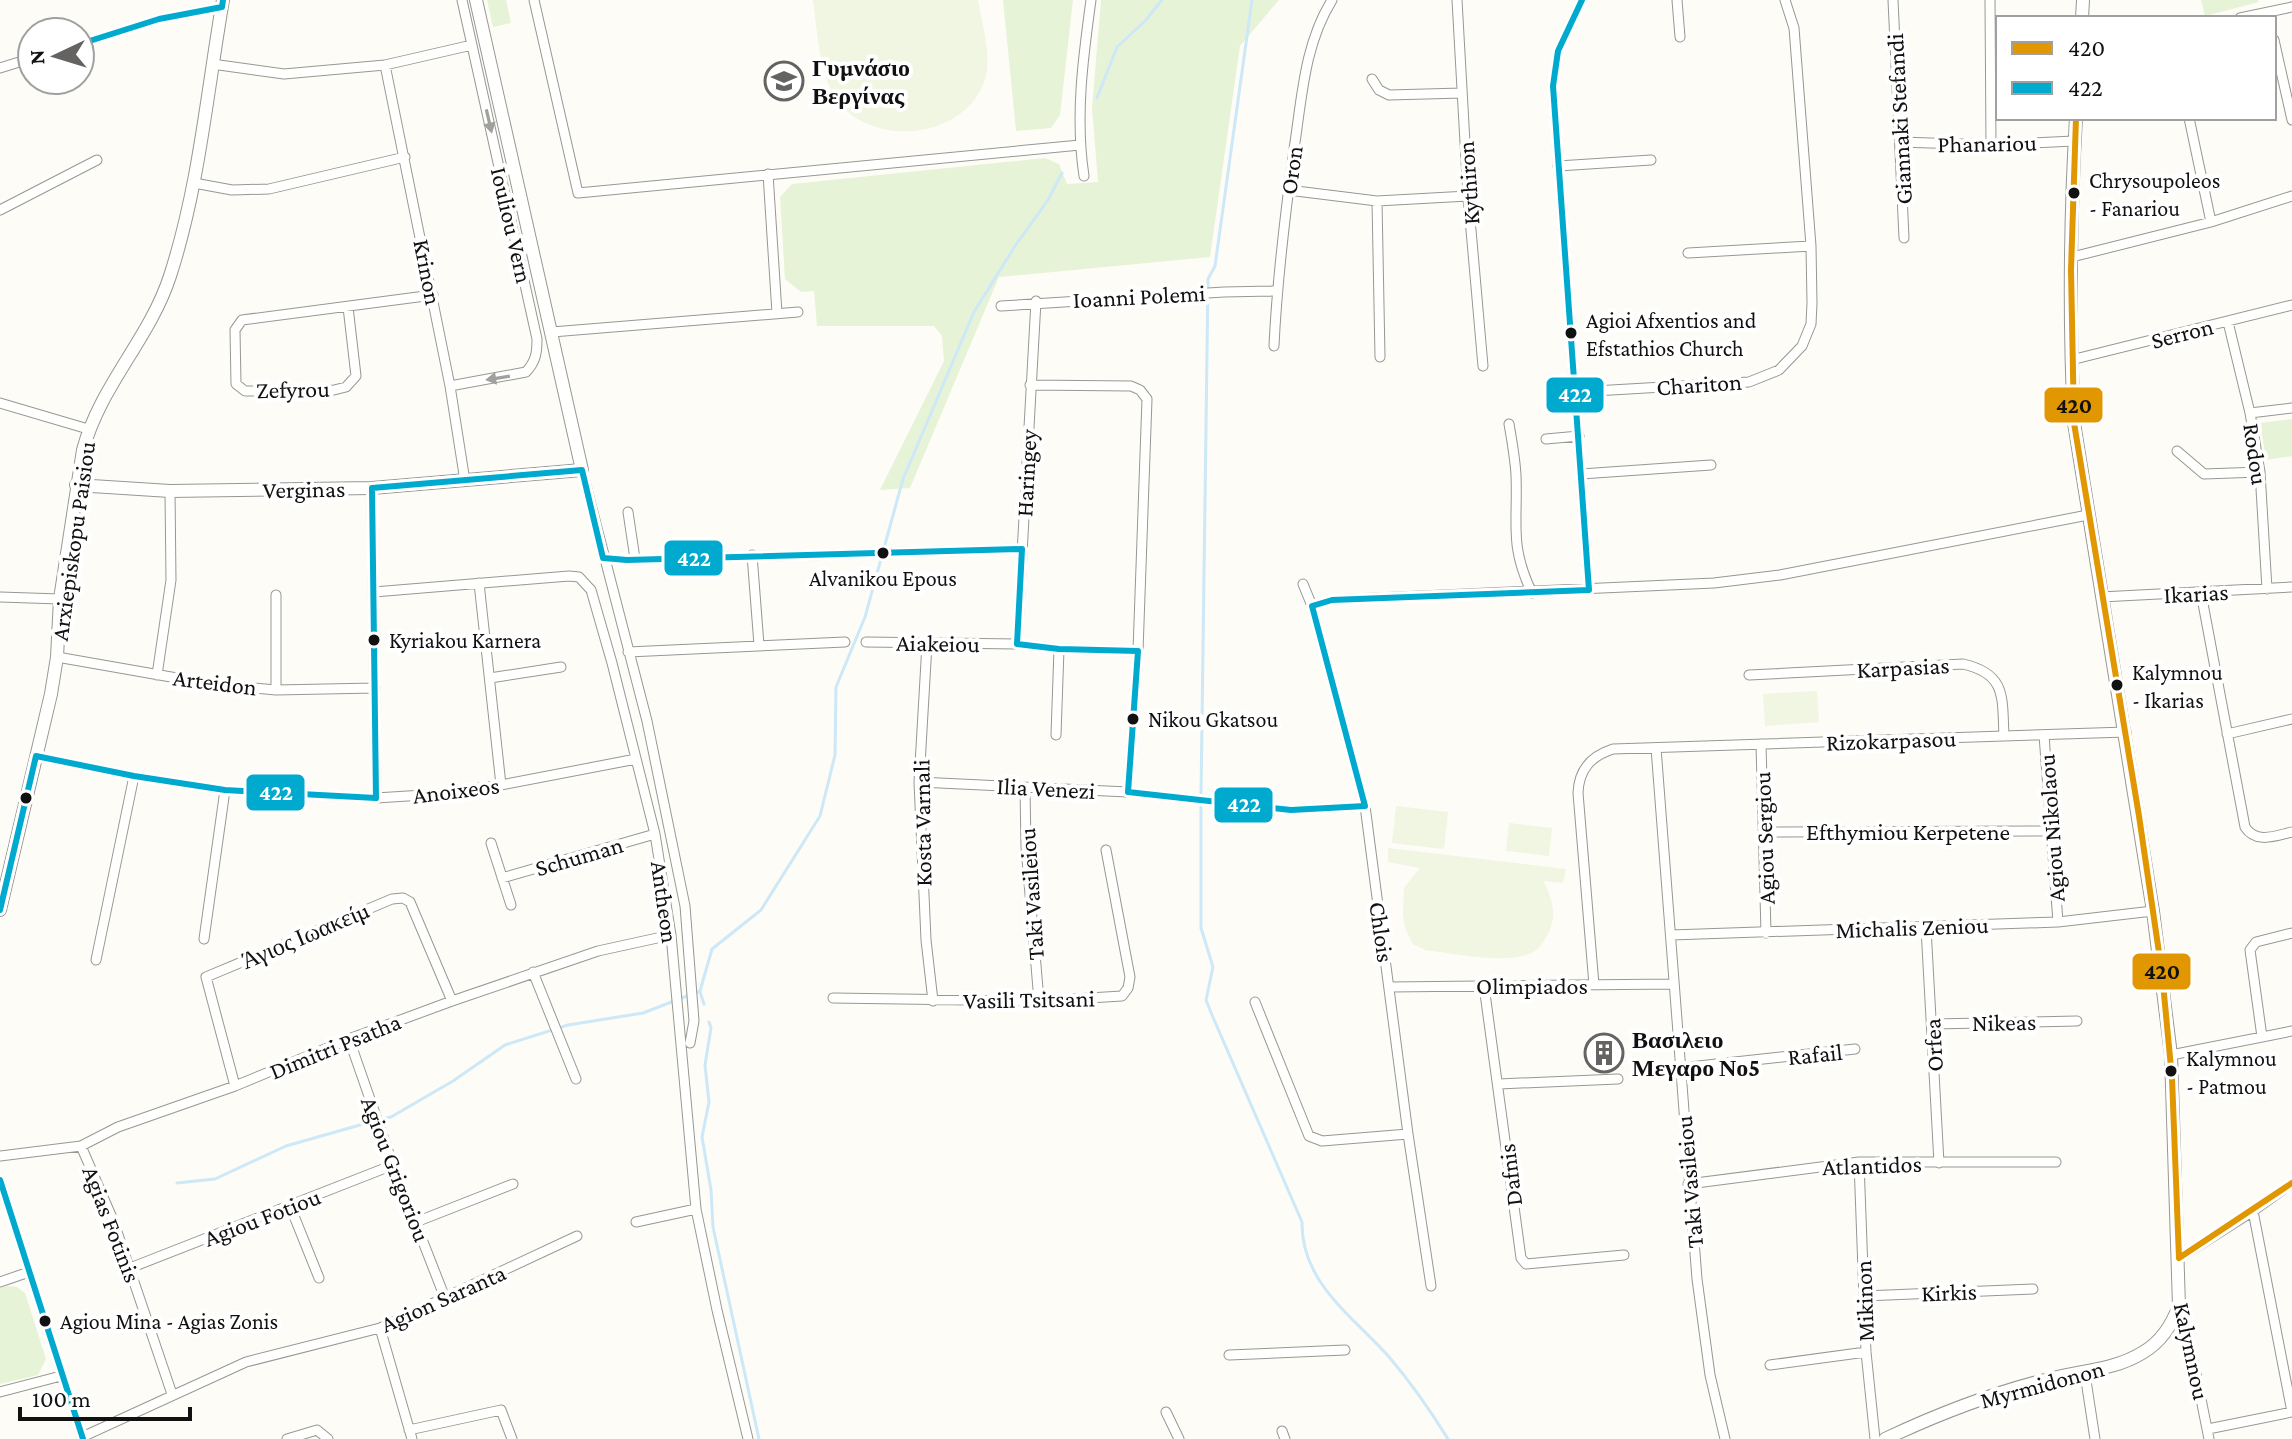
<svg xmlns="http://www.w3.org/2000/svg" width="2292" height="1439" viewBox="0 0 2292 1439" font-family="'Crimson Pro',serif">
<rect width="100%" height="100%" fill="#fdfcf7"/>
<path fill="#e7f3d7" d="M487,0H506L511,23L493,27Z
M1003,0H1073L1060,115L1051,128L1016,131Z
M1101,0H1279L1240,46L1210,257L999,277L910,488L880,490L944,361L942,336L934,326H817L814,291L801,292L785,279L780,197L792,184L1045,158L1059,164L1067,184L1098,182L1092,108Z
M2201,0H2258L2259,2L2205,16Z
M2292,419V456L2266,460L2260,423Z
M8,1286L17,1287L25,1293L46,1359L38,1375L0,1384V1288Z"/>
<path fill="#f0f6e1" d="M813,0H978C982,24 992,56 985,79C967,137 880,148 842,106C818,79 818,33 813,0Z
M1817,691L1819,722L1765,726L1763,694Z
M1396,806L1448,812L1444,849L1392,843Z
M1509,823L1552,828L1549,856L1506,851Z
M1388,848L1566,869L1563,883L1543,881C1551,895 1557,912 1550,929C1547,936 1543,944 1536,950C1515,967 1452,953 1425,950L1413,944L1405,928L1403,915L1404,888L1420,868L1388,862Z"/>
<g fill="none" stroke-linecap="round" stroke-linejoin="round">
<path stroke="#cde8f7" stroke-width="3" d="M1097,98L1117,47L1145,21L1162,0
M1201,796L1208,279L1215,266L1252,0
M1201,803V928L1213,967L1206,1000L1212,1015L1302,1222C1301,1283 1353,1316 1390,1358C1412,1384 1430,1410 1448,1439
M700,992L704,1004
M709,1022L711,1028L705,1065L709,1102L702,1137L711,1190L713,1227L759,1439
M381,1119L391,1117L453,1081L505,1045L568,1025L643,1013L700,991L712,949L761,910L820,816L835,755L836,687L865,617L903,479L974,312L1015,246L1048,200L1062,173
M177,1183L215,1179L286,1146L374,1121"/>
<g stroke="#979795" stroke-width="11">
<path id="minor" d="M534,0L578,193L1080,145
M1457,0L1468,196L1483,366
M1582,0L1558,51L1553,86L1589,590
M1677,0L1680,37
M1893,0L1904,238
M1990,0L1991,145
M2240,18L2292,7
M2274,40L2292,120
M80,44L159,19L222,7
M212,64L284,74L385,65L472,45
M385,65L450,386L465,481
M0,68L32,58
M1372,79L1379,90L1389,95L1462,93
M2189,118L2211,222
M1900,142L1991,145L2074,141
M1558,166L1651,160
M768,174L777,313
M1084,176C1075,117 1083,58 1091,0
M194,183L232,190L269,189L405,157
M1288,190L1377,201L1468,196
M1377,201L1380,357
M0,210L97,160
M1688,253L1811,246
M2072,257L2211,222L2292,196
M1001,306L1224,292L1276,291
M348,307L356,376L346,387L334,390L245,391L236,384L235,330L242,320L433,295
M2228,322L2250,413L2260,472L2267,589
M552,332L798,312
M1274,346C1277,280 1285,215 1294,149C1302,98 1304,45 1332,0
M2071,360L2292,305
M1030,385L1131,386L1140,390L1147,399L1138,651L1128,792
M450,386L526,372C536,361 537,353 537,339L462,0
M1577,392L1749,382L1779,370L1802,346L1811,324L1812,303L1811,246L1794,28L1785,0
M0,403L88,429
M2250,413L2292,408
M1509,424C1512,441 1515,458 1516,475C1518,524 1509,545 1532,593
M1546,439L1579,436
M2177,451L2204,474L2260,472
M582,470L647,721L685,906L694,1021L690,1043
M1581,474L1711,465
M372,488L376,798
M628,512L635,559
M752,555L759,645
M603,558L627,560L1022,549
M479,583L501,785
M1303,584L1312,606L1365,806L1408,1134L1431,1286
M374,592L569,576L579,577L591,590L612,663L655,834L671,935L696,1209L717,1310L748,1439
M2201,593L2245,827C2256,844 2275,836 2292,832
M0,597L60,599
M2101,597L2292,587
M1312,606L1332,600L1714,583L1780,575L2088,515
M866,642L1017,644L1059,649L1138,651
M927,644L919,782L926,940L933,1001
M1017,644L1036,301
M628,652L845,642
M57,657L211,684L276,690L375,688
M157,675L171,580L170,491
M1749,675L1963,664C2007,674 2002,698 2004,736
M490,678L561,667
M276,690V595
M2227,734L2292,719
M1056,735L1059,649
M2044,735L2058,922
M1761,744L1766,933
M1656,748L1697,1279L1710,1375L1725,1439
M36,756L134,776L225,790L376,798L439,794L501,785L636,759
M919,782L1128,792L1291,810L1365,806
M1025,788L1026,847L1039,1001
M1765,832L2051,831
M491,843L511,905
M502,878L655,834
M1926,928L1939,1163
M1671,935L2058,922L2153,911
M204,939L225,790
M96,960L134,776
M533,972L576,1079
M1594,985L1578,793C1579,769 1591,756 1613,749L2126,732
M1484,986L1521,1258L1526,1264L1624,1255
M1390,987L1674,984
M833,998L1039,1001L1122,996L1128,988L1130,977L1106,850
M1255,1002L1309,1136L1322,1141L1408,1134
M1932,1024L2077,1021
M2262,1037L2250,950L2256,942L2292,933
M349,1039L393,1165L445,1298
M2171,1055L2292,1031
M1680,1068L1855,1049
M1499,1084L1618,1079
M235,1086L206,977L392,899L403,898L410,902L452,1001
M81,1146L113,1220L172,1394
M0,1156L81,1146L118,1127L235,1086L349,1039L452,1001L598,951L671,935
M1859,1162L1866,1352L1875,1439
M0,1180L83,1439
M1688,1184L1859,1162H2056
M290,1206L319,1278
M2253,1211L2292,1412
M416,1222L513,1184
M636,1222L696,1209
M2179,1258L2253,1211L2292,1183
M130,1268L393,1165
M0,1282L29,1272
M1864,1296L2033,1289
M2179,1306L2185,1319L2209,1439
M380,1328L412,1439
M1229,1355L1345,1350
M1770,1365L1866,1352
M2085,1374L2095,1439
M0,1392L61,1376
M1166,1412L1179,1439
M2208,1429L2292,1412
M409,1430L501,1410L512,1439
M1282,1431L1285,1439
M82,1437L246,1362L380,1328L577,1236
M287,1439L317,1430L328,1439"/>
</g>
<g stroke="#979795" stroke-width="14">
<path id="tertiary" d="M2082,18L2083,0
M76,485L170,491L372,488L582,470L476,0
M0,910L51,694L57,657L60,599L83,450C100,386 150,338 170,276C199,187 207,92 223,0
M1885,1439C1940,1413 1995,1392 2053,1378C2084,1370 2114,1370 2142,1353C2161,1342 2171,1326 2179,1306L2171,1055L2153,911L2074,423C2069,322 2070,219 2076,118"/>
</g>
<use href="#minor" stroke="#fffffe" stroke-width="9"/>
<use href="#tertiary" stroke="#fffffe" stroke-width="12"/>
<g stroke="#fff" stroke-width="12">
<path id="bus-1" d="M2076,118L2071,270L2074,423L2139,816L2162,973L2172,1078L2179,1258
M2179,1258L2292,1183"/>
</g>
<g stroke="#fff" stroke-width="12">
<path id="bus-2" d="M80,44L159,19L222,7L223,0
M0,910L36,756L134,776L225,790L376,798L372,488L582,470L603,558L627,560L1022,549L1017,644L1059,649L1138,651L1128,792L1291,810L1365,806L1312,606L1332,600L1589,590L1553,86L1558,51L1582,0
M0,1180L83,1439"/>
</g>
<use href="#bus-1" stroke="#e09702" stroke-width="6"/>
<use href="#bus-2" stroke="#00a9ce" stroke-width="6"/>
</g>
<defs><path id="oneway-solid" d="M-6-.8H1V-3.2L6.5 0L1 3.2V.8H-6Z" transform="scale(2)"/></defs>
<g fill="#a0a09f">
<use href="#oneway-solid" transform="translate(489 121) rotate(77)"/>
<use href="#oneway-solid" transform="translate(498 378) rotate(171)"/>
</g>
<defs>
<g id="school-ring" transform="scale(2)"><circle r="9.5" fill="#fff" stroke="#646362" stroke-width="1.5"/><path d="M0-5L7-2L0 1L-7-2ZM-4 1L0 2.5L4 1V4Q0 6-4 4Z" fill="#646362"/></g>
<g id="building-ring" transform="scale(2)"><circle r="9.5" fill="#fff" stroke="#646362" stroke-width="1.5"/><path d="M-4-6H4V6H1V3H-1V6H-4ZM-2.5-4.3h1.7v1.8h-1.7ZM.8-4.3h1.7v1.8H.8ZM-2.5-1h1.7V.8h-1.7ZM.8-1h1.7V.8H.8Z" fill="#646362"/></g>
</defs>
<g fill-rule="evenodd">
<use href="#school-ring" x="784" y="81"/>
<use href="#building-ring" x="1604" y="1053"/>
</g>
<g fill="#111" stroke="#fff" stroke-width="3">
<circle cx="2074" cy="193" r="7"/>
<circle cx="1571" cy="333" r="7"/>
<circle cx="883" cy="553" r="7"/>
<circle cx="374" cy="640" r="7"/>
<circle cx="2117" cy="685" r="7"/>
<circle cx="1133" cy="719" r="7"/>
<circle cx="26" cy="798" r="7"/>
<circle cx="2171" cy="1071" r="7"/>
<circle cx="45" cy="1321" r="7"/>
</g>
<g text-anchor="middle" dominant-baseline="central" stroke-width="8" stroke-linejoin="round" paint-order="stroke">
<g font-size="22" fill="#111" stroke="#fff" text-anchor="start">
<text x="2089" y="180">Chrysoupoleos<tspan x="2089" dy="28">- Fanariou</tspan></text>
<text x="1586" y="320">Agioi Afxentios and<tspan x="1586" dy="28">Efstathios Church</tspan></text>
<text x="883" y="578" text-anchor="middle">Alvanikou Epous</text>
<text x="389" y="640">Kyriakou Karnera</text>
<text x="2132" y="672">Kalymnou<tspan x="2132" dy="28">- Ikarias</tspan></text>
<text x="1148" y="719">Nikou Gkatsou</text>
<text x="2186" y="1058">Kalymnou<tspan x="2186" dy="28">- Patmou</tspan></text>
<text x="60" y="1321">Agiou Mina - Agias Zonis</text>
</g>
<g font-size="24" font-weight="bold" fill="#111" stroke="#fff" text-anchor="start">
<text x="812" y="67">Γυμνάσιο<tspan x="812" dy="28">Βεργίνας</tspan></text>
<text x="1632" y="1039">Βασιλειο<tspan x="1632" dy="28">Μεγαρο Νο5</tspan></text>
</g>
<g font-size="24" fill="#111" stroke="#fff">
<text transform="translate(1899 119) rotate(-93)">Giannaki Stefandi</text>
<text transform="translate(1987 143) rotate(-1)">Phanariou</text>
<text transform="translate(1291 170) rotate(-82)">Oron</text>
<text transform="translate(1468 183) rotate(-94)">Kythiron</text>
<text transform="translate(512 225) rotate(77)">Iouliou Vern</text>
<text transform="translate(428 272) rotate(79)">Krinon</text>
<text transform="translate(1139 296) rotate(-3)">Ioanni Polemi</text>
<text transform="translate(2182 333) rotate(-14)">Serron</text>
<text transform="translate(1699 384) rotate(-4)">Chariton</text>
<text transform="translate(293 389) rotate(-1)">Zefyrou</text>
<text transform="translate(2256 454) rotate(82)">Rodou</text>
<text transform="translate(1026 473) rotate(-87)">Haringey</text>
<text transform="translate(304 489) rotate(-1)">Verginas</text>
<text transform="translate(73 541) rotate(-82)">Arxiepiskopu Paisiou</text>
<text transform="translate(2196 593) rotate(-3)">Ikarias</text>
<text transform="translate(938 643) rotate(1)">Aiakeiou</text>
<text transform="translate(1903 667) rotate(-3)">Karpasias</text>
<text transform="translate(215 682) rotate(7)">Arteidon</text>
<text transform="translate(1891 740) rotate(-2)">Rizokarpasou</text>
<text transform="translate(1046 788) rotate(3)">Ilia Venezi</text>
<text transform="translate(456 790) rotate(-7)">Anoixeos</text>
<text transform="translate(922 823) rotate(-91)">Kosta Varnali</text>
<text transform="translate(2051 828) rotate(-94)">Agiou Nikolaou</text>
<text x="1908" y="831">Efthymiou Kerpetene</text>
<text transform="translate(1764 838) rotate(-92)">Agiou Sergiou</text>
<text transform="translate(579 856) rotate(-16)">Schuman</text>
<text transform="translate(1031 894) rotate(-94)">Taki Vasileiou</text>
<text transform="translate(665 902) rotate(82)">Antheon</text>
<text transform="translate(1912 927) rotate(-2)">Michalis Zeniou</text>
<text transform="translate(1382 932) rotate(82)">Chlois</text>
<text transform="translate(305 935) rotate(-23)">Άγιος Ιωακείμ</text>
<text x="1532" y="985">Olimpiados</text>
<text transform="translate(1029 999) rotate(-1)">Vasili Tsitsani</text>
<text transform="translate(2004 1022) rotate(-1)">Nikeas</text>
<text transform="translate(1933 1045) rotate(-93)">Orfea</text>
<text transform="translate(335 1046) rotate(-22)">Dimitri Psatha</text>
<text transform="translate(1815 1054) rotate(-6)">Rafail</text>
<text transform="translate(1872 1165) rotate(-2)">Atlantidos</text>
<text transform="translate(396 1169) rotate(69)">Agiou Grigoriou</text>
<text transform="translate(1510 1175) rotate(-97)">Dafnis</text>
<text transform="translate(1689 1182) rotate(-95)">Taki Vasileiou</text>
<text transform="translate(262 1217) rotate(-21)">Agiou Fotiou</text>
<text transform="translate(112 1224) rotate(69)">Agias Fotinis</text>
<text transform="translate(1949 1292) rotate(-2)">Kirkis</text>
<text transform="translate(443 1298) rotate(-24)">Agion Saranta</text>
<text transform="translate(1864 1301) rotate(-92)">Mikinon</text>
<text transform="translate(2192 1351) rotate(78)">Kalymnou</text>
<text transform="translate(2042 1384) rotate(-15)">Myrmidonon</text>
</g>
</g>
<g stroke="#fff" stroke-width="3">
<rect x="1545" y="376" width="60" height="38" rx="8" fill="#00a9ce"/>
<rect x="2043" y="386" width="61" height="38" rx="8" fill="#e09702"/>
<rect x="663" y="539" width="61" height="38" rx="8" fill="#00a9ce"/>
<rect x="245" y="773" width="61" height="39" rx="8" fill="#00a9ce"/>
<rect x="1213" y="786" width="61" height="38" rx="8" fill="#00a9ce"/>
<rect x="2131" y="952" width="61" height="39" rx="8" fill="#e09702"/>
</g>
<g font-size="22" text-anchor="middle" font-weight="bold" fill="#fff">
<text x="1575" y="402">422</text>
<text x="694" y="566">422</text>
<text x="276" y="800">422</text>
<text x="1244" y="812">422</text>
</g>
<g font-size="22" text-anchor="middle" font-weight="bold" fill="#111">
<text x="2074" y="413">420</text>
<text x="2162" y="979">420</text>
</g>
<rect x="1996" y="16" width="280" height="104" fill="#ffffff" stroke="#a0a0a0" stroke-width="2"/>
<rect x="2012" y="42" width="40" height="12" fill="#e09702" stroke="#a0a0a0" stroke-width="2"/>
<text x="2068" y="56" font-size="24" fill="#111111">420</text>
<rect x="2012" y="82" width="40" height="12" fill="#00a9ce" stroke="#a0a0a0" stroke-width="2"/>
<text x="2068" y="96" font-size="24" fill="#111111">422</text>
<g transform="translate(56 56) rotate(266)"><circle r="38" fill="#ffffff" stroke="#a0a0a0" stroke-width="2"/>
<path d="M0-6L14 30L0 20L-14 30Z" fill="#646362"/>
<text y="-12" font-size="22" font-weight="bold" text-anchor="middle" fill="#111111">N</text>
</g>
<path d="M20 1407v12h170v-12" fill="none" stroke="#111111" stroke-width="4"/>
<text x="32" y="1407" font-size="24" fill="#111111" stroke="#ffffff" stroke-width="6" paint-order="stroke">100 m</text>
</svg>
